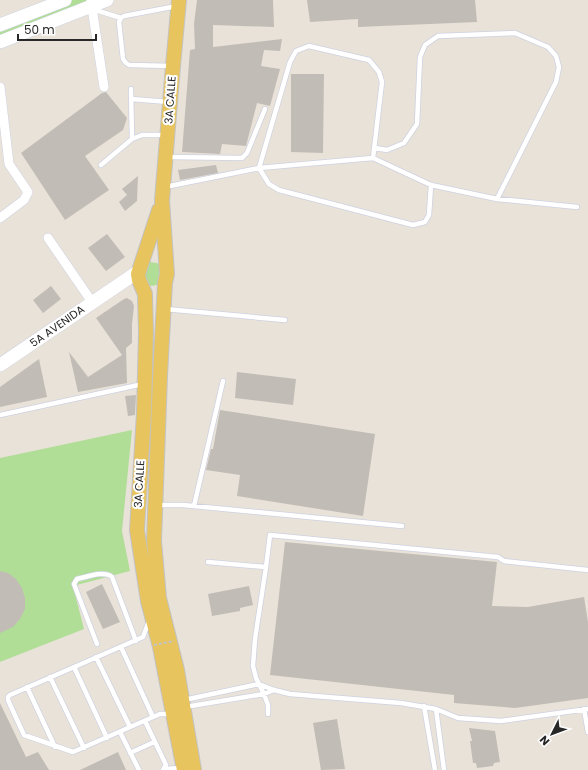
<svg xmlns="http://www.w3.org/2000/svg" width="588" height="770" viewBox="0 0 588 770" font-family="Poppins,sans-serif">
<rect width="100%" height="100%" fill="#e9e2d9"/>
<path fill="#b1de97" d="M65,0H107L0,42V25Z
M149,262L157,263L160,265L161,283C155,286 151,287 145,284L141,270Z
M132,430L122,531L130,571L73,586L84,629L0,662V458Z"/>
<path fill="#c1bcb6" d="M197,0H273L274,27L213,25V47L282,39L280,51L264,50L261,66L280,69L270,106L257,103L246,146L222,144L220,154L182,152L190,50L195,49L194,24Z
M307,0H475L477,22L358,27V19L310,22Z
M291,74H324L323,153L291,152Z
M106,92L127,118L123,130L85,156L109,190L65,220L21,153L102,93Z
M216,165L218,173L180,180L178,170Z
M138,176L137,201L125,211L119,202L127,195L122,189Z
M107,234L125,257L106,271L88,248Z
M51,286L61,299L43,313L33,300Z
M127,298L132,301L134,306L132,324V343L126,348L127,383L78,392L69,352L88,377L122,355L96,318L124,299Z
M39,359L47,397L0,407V387Z
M237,372L296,379L293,405L235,398Z
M136,395L135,415L128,416L125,396Z
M220,410L375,434L363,516L237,496L240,475L206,470L211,449H213Z
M285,542L497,562L492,606L528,607L584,597L588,622V698L515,708L454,703V695L270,675Z
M0,571L8,573L16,579L22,588L25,598V609L20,619L13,627L0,633Z
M102,584L120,622L103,629L86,592Z
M249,586L253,605L240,608V611L212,616L208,594Z
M0,703L26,757L38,752L49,770H0Z
M337,719L345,769L321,770L313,723Z
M469,728L495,731L500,762L494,763L493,766L477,768L476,763H473L470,741H472Z
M118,752L126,770H80Z"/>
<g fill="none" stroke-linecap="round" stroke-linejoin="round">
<g stroke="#ced2e0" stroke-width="6">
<path id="lane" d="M92,9L121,18
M172,66L129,65L126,63L123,59L119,22L121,18L124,16L177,6
M131,89L132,139
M131,99L169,102
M375,148L387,150L404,143L417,124L420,57L425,45L438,36L515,33L548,47L556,56L559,67L556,82L497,199
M168,157L242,158L247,153L265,109
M101,165L132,139L142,135H165
M431,185L429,215L425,222L413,225L279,190L269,184L259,168L373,158L431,185L497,199L577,207
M165,187L259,168L290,62L296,51L309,46L369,60L379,72L382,82L373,158
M165,309L285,320
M0,415L143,384
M157,505H183L402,526
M194,506L223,381
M208,562L266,567
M149,621L143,637L10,695L8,697V700L24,735L73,752L160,714H171
M97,644L74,584L77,579C87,577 105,570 112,577L136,641
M121,647L153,717
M96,657L130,727
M74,667L107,738
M50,677L84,748
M27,687L55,747
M184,700L259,684L274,690L290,694L401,703L436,709L458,718L501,721L588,709
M424,706L435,770
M185,707L264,694L274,690
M436,709L444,770
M584,709L588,732
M268,714V705L264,694L256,678L253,666L255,639L266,567L270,535L498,557L504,561L588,570
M145,721L166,765L163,770
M120,732L139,770
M130,753L154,742
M165,769L181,768"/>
</g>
<g stroke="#ced2e0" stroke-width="10">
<path id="street" d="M91,1L104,87
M0,87L9,164L28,192L24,200L0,218
M48,238L92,302"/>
</g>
<g stroke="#ced2e0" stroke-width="14">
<path id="secondary" d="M0,25L65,0
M0,42L107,0
M0,365L139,271"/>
</g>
<g stroke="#c3c3c3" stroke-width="16">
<path id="primary" d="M179,0L173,66L162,200L167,274L165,283L160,376L154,541L159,598L177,670L194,770
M159,210L138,274L139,280L145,294L146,332L144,413L137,530L148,601L160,647L184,770"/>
</g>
<use href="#lane" stroke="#fff" stroke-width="4.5"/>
<use href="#street" stroke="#fff" stroke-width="9"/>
<use href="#secondary" stroke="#fff" stroke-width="13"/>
<use href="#primary" stroke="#e8c45f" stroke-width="14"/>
<path stroke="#c3c3c3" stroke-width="2" stroke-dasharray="3 2" stroke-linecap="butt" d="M154,645L174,641"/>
</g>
<g text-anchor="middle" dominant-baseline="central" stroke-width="4" stroke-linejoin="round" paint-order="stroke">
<g font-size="11" fill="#272727" stroke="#fff">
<text transform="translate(170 100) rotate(-86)">3A CALLE</text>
<text transform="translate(57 326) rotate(-35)">5A AVENIDA</text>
<text transform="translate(139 484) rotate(-87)">3A CALLE</text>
</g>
</g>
<g transform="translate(552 734) rotate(228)" stroke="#ffffff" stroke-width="3" paint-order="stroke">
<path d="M0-3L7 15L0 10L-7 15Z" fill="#272727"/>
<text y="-6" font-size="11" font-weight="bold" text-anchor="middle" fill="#272727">N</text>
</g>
<path d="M18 34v6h78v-6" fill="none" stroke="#272727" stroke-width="2"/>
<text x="24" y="34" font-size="12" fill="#272727" stroke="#ffffff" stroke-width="3" paint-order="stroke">50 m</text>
</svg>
